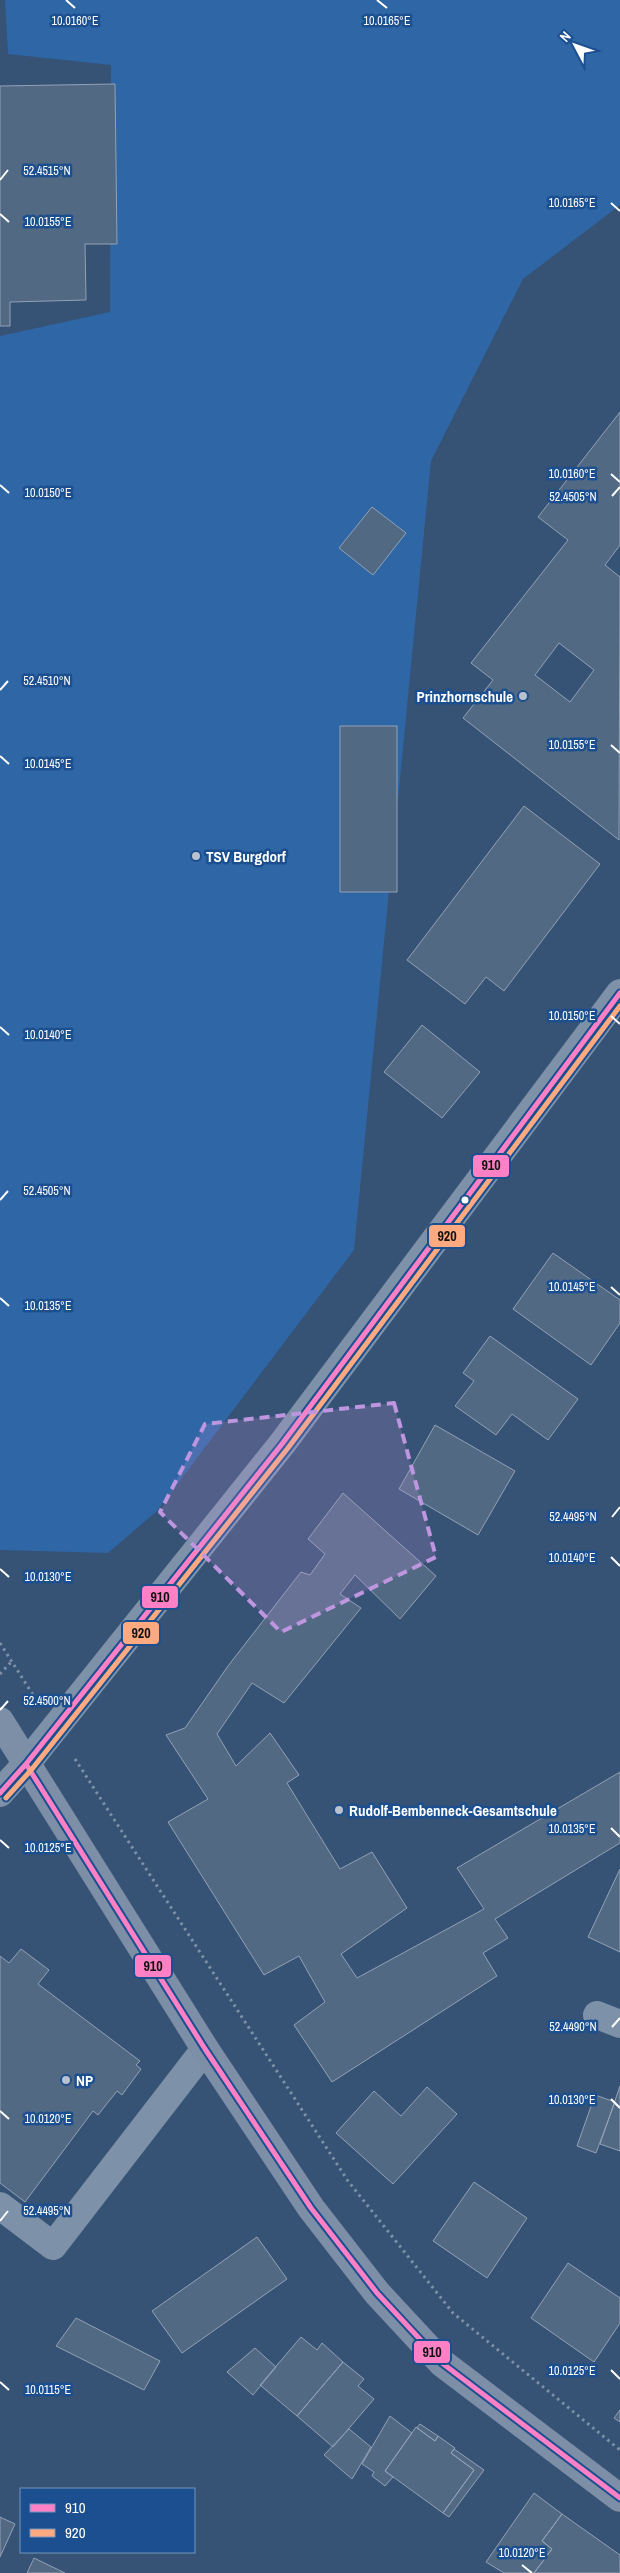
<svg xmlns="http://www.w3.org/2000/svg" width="620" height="2573" viewBox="0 0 620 2573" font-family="'Archivo Narrow',sans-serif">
<rect width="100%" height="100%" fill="#365274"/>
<path fill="#2f66a5" d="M5,0H620V205L523,279L431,461L354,1250L157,1511L108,1553L0,1550V336L110,312L111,65L8,54Z"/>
<path fill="#526984" stroke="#92a2b6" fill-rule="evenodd" d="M115,84L117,244H85L86,300L10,302V326H0V86Z
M620,412V545L605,565L620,577L619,840L463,718L493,680L471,663L568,540L538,517ZM559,643L594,670L570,702L535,675Z
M372,507L406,533L373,575L339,548Z
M340,726H397V892H340Z
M524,806L600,864L504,991L486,977L465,1004L407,960Z
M422,1025L480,1072L442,1118L384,1072Z
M553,1253L620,1300V1323L591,1365L513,1309Z
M490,1336L578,1399L548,1440L512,1414L496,1435L455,1406L474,1381L463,1373Z
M435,1425L515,1471L478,1535L399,1489Z
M343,1493L436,1576L400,1619L355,1575L340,1594L361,1608L284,1703L252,1683L217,1734L236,1766L270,1733L299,1775L287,1783L340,1869L372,1852L407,1908L341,1954L357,1978L484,1909L457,1868L620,1772V1843L495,1919L508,1938L483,1953L497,1976L332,2082L294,2025L325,2002L299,1956L264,1975L168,1822L208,1799L166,1735L185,1728L228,1666L301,1572L310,1575L325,1554L308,1539Z
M620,1869V1952L588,1937Z
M21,1949L49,1970L38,1984L140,2061L136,2065L141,2069L122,2095L117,2091L98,2115L93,2111L25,2202L0,2183V1956L9,1963Z
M620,2086V2151L600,2144Z
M427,2087L457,2114L393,2184L336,2133L374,2091L401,2116Z
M595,2095L615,2102L596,2153L577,2146Z
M474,2182L527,2218L487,2278L433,2241Z
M257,2237L287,2279L182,2353L152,2311Z
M568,2263L620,2298V2323L594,2362L531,2318Z
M76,2318L160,2361L144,2390L56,2346Z
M301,2337L317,2350L322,2343L343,2362L297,2416L260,2385Z
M255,2348L276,2367L253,2395L227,2372Z
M343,2362L364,2379L358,2386L374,2399L333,2447L297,2416Z
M620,2410V2422L614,2418Z
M390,2416L412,2433L385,2471L393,2477L385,2486L372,2476L374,2472L362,2464Z
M420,2424L438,2436L435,2441L417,2428Z
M416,2427L435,2441L438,2436L455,2448L451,2453L474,2470L443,2513L385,2471Z
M349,2429L371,2447L352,2479L324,2455Z
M454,2449L484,2470L449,2517L443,2513L474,2470L451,2453Z
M534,2493L562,2514L542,2541L552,2549L534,2573H504L486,2562Z
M562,2514L620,2555V2573H534L552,2549L542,2541Z
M0,2517L15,2524L0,2557Z
M34,2558L65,2573H27Z"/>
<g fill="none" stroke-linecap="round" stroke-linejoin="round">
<path stroke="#7d92a8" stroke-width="3" stroke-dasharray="2.5 4" stroke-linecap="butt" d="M0,1643L35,1698
M0,1674L12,1661
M75,1759L348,2181L453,2313L620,2450"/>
<path stroke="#7d92a8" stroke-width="28" d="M0,1793L26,1764L282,1444L620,993
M597,2015L620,2024
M0,2206L53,2246L205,2049"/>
<path stroke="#7d8ea7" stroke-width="28" d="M0,1721L205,2049L311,2208L377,2293L442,2363L620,2498"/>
<g stroke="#1b4f8f" stroke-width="9">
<path id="bus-1" d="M26,1764L205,2049L311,2208L377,2293L442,2363L620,2498
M0,1793L26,1764L282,1444L620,993"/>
</g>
<g stroke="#1b4f8f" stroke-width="9">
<path id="bus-2" d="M6,1798L32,1769L288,1448L620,1006"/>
</g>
<use href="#bus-1" stroke="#ff80c5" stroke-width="5"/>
<use href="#bus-2" stroke="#ffa980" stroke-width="5"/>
</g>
<path fill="#bd96df" fill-opacity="0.2" stroke="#bd96df" stroke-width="4" stroke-dasharray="10 6" stroke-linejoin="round" d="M394,1403L436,1557L281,1632L160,1512L205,1424Z"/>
<path fill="none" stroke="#fff" stroke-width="2" d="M66,0L75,8M377,0L387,8M0,180L8,170M611,203L620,211M0,214L9,222M611,474L620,482M0,485L9,493M612,496L620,487M0,690L8,681M611,745L620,753M0,756L9,764M611,1016L620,1024M0,1027L9,1035M0,1200L8,1191M611,1287L620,1295M0,1298L9,1306M612,1517L620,1507M611,1557L620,1566M0,1569L9,1577M0,1710L8,1701M611,1828L620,1837M0,1840L9,1848M612,2027L620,2018M611,2099L620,2108M0,2111L9,2119M0,2221L8,2211M611,2370L620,2379M0,2382L9,2390M522,2565L532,2573"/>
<g fill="#b9c2ce" stroke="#1b4f8f" stroke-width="2">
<circle cx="523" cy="696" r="5"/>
<circle cx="196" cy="856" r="5"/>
<circle cx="339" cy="1810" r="5"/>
<circle cx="66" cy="2080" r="5"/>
</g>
<circle fill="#fff" stroke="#1b4f8f" stroke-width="2" cx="465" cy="1200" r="4.5"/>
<g text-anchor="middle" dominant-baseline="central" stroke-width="5" stroke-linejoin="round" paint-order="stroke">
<g font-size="15" font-weight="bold" fill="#fff" stroke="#1b4f8f" text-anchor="start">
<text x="513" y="696" text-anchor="end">Prinzhornschule</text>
<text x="206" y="856">TSV Burgdorf</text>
<text x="349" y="1810">Rudolf-Bembenneck-Gesamtschule</text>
<text x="76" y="2080">NP</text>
</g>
</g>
<g font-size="12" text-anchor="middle" fill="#fff" stroke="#1b4f8f" stroke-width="5" stroke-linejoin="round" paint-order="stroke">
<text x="75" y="25">10.0160°E</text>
<text x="387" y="25">10.0165°E</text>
<text x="47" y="175">52.4515°N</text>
<text x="572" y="207">10.0165°E</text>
<text x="48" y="226">10.0155°E</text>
<text x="572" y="478">10.0160°E</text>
<text x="48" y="497">10.0150°E</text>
<text x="573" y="501">52.4505°N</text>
<text x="47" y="685">52.4510°N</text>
<text x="572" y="749">10.0155°E</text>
<text x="48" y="768">10.0145°E</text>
<text x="572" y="1020">10.0150°E</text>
<text x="48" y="1039">10.0140°E</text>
<text x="47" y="1195">52.4505°N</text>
<text x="572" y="1291">10.0145°E</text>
<text x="48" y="1310">10.0135°E</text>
<text x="573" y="1521">52.4495°N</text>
<text x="572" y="1562">10.0140°E</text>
<text x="48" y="1581">10.0130°E</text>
<text x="47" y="1705">52.4500°N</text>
<text x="572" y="1833">10.0135°E</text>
<text x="48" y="1852">10.0125°E</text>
<text x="573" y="2031">52.4490°N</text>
<text x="572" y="2104">10.0130°E</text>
<text x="48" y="2123">10.0120°E</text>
<text x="47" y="2215">52.4495°N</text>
<text x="572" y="2375">10.0125°E</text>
<text x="48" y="2394">10.0115°E</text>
<text x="522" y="2557">10.0120°E</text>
</g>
<g stroke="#1b4f8f" stroke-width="2">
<rect x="472" y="1154" width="38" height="24" rx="5" fill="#ff80c5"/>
<rect x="428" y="1224" width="38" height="24" rx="5" fill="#ffa980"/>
<rect x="141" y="1585" width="38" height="24" rx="5" fill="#ff80c5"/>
<rect x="122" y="1621" width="38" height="24" rx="5" fill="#ffa980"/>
<rect x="134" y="1954" width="38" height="24" rx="5" fill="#ff80c5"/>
<rect x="413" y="2340" width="38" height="24" rx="5" fill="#ff80c5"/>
</g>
<g font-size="14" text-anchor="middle" font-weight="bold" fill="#111">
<text x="491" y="1170">910</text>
<text x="447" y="1241">920</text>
<text x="160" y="1602">910</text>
<text x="141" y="1638">920</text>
<text x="153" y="1971">910</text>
<text x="432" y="2357">910</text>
</g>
<rect x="20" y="2488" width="175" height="65" fill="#1b4f8f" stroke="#7695bc"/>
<rect x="30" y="2504" width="25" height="8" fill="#ff80c5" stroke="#7695bc"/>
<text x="65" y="2513" font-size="15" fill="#ffffff">910</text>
<rect x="30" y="2529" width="25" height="8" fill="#ffa980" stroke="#7695bc"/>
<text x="65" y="2538" font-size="15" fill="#ffffff">920</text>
<g transform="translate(575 45) rotate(311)" stroke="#1b4f8f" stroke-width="4" paint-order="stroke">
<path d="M0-4L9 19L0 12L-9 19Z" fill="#ffffff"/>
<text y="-8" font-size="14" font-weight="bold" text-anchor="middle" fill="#ffffff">N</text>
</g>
</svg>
